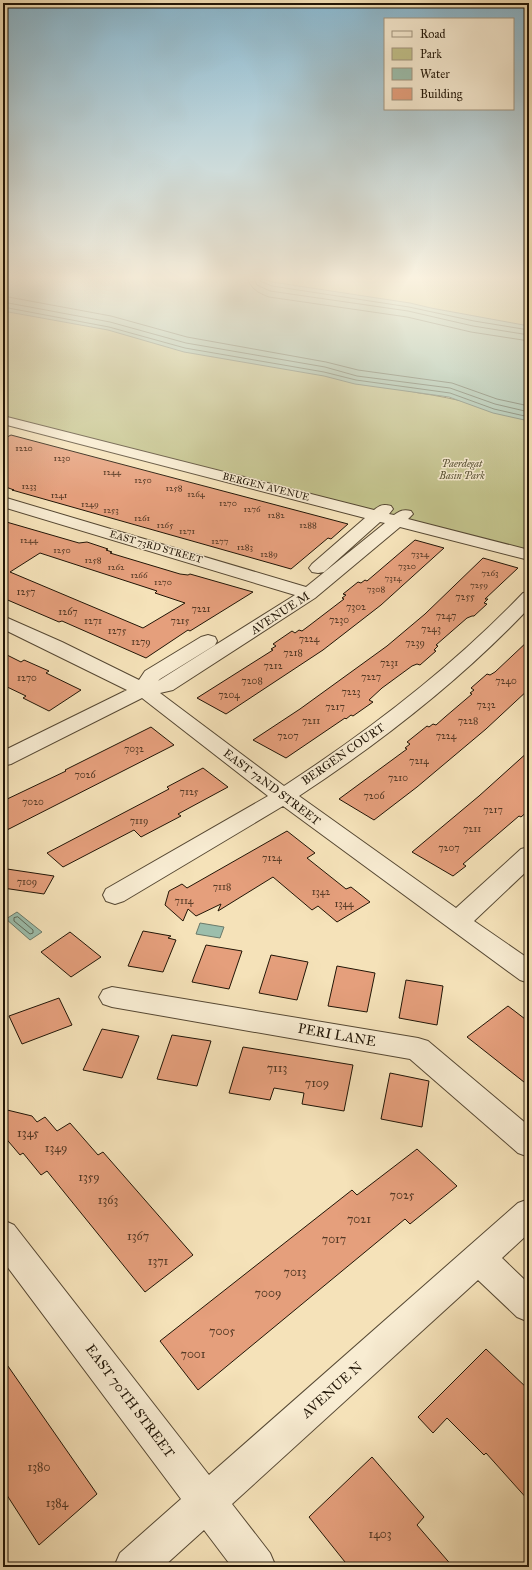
<svg xmlns="http://www.w3.org/2000/svg" width="532" height="1570" viewBox="0 0 532 1570" font-family="'IM FELL Great Primer',serif">
<rect width="100%" height="100%" fill="#f5e2b9"/>
<filter id="stains"><feTurbulence type="fractalNoise" baseFrequency=".005" numOctaves="4"/><feColorMatrix values="0 0 0 0 .2 0 0 0 0 .09 0 0 0 0 .02 0 0 0 .5 -.17"/></filter>
<radialGradient id="worn" r=".72"><stop offset=".6" stop-color="#630" stop-opacity="0"/><stop offset="1" stop-color="#630" stop-opacity=".3"/></radialGradient>
<path fill="#c2c28b" stroke="#726c48" d="M235,276H529V330Z
M3,305L419,393C456,398 492,409 529,417V555L3,419Z"/>
<path fill="#9cbeac" stroke="#6b7a6a" d="M3,276H253L272,282L410,303L431,308L529,326V421L493,413L449,397L355,384L324,376L184,352L108,330L3,311Z
M17,912L42,932L30,940L6,919Z
M200,923L224,927L220,938L196,934Z"/>
<g fill="none" stroke-linecap="round" stroke-linejoin="round">
<path stroke="#5e6a59" stroke-width="1" d="M247,276C249,288 258,293 269,297L407,317L471,332L529,341
M253,276L257,285L270,291L408,311L473,326L529,335
M258,276L260,281L272,286L409,307L474,321L529,330
M3,296L111,316L187,337L326,362L358,370L452,383L497,399L529,406
M3,302L110,322L186,343L325,367L357,376L450,388L495,404L529,412
M3,307L109,327L185,348L324,372L356,380L450,393L494,409L529,417
M18,917L33,930V933L30,934L14,921V918Z"/>
</g>
<path fill="#e59f7c" stroke="#211506" fill-rule="evenodd" d="M11,435L98,458L348,524L331,539L328,538L291,569L12,490H14L3,486V439Z
M3,521L79,543L87,542L108,549L106,550L112,552L110,553L180,574L188,575L190,574L253,592L190,631L188,630L146,658L62,621L59,622L3,598ZM40,553L157,591L155,593L185,603L143,628L10,572Z
M415,540L444,548L381,605L323,650L226,714L197,698L273,650L271,649L276,646L273,644L292,631L295,633L299,630L302,631L310,625L344,599L342,598L346,595L343,594L358,582L361,583L365,580L367,581Z
M483,558L518,568L485,599H488L484,603L487,604L474,616H472L467,618L436,645L438,646L434,650L436,651L420,665L417,664L412,666L382,688L369,700L373,702L353,716L351,715L346,719L345,718L286,758L253,740L300,709L387,646L425,614Z
M529,640V689L486,729L417,787L374,820L339,799L407,749L405,748L410,744L407,742L427,726L429,727L433,724L436,725L445,717L472,694L470,693L474,690L471,688L487,674L490,675L495,672Z
M3,653L21,662L24,660L49,671L46,673L81,690L49,711L23,698L26,696L3,685Z
M151,727L174,745L3,832V801L66,771L65,770Z
M529,751V810L521,817L519,816L463,864L466,866L453,876L412,852L479,796Z
M203,768L228,787L178,814L181,816L141,837L134,830L63,867L47,853L169,789L167,787Z
M287,831L315,853L307,858L346,889L351,887L370,902L337,922L318,906L312,910L273,877L218,911L221,904L196,916L188,909L183,921L165,905L169,891L182,884L187,888Z
M7,869L54,876L44,894L3,888V876Z
M143,931L171,936L168,938L176,940L163,972L128,966Z
M70,932L101,957L71,977L41,952Z
M206,945L242,951L229,989L192,982Z
M271,955L308,962L297,1000L259,993Z
M337,966L375,973L367,1012L328,1006Z
M406,980L443,986L437,1025L399,1018Z
M59,998L72,1025L22,1044L9,1016Z
M508,1006L529,1022V1086L467,1037Z
M102,1029L139,1036L122,1078L83,1070Z
M172,1035L211,1041L197,1086L157,1079Z
M243,1047L353,1065L344,1111L302,1104L304,1093L274,1088L270,1100L229,1093Z
M390,1073L429,1081L422,1127L381,1119Z
M3,1109L32,1116L37,1122L45,1117L57,1131L70,1123L98,1155L103,1152L193,1255L145,1292L47,1171L41,1175L23,1153L20,1155L3,1135Z
M417,1149L457,1186L410,1224L405,1219L198,1390L160,1341L352,1190L357,1195Z
M486,1349L529,1390V1501L486,1453L484,1455L447,1418L433,1433L418,1417Z
M3,1359L97,1494L39,1545L3,1489Z
M372,1457L424,1517L417,1525L453,1567H349L309,1517Z"/>
<g fill="none" stroke-linecap="round" stroke-linejoin="round">
<g stroke="#564833" stroke-width="2">
<path id="minor" d="M3,416L374,510C380,505 383,504 391,506L393,509L389,514L394,515C400,511 403,509 411,511L413,514L408,519L529,550V560L400,527L315,598L173,690L160,693L284,786C370,730 452,667 523,593L529,592V608C461,680 381,742 299,796L456,908L521,849L529,847V869L474,921L529,959V983L520,980L283,806L124,901L115,904L106,901L103,895L106,889L268,796L142,698L11,764L3,766V751L127,690L3,629V616L62,642L139,680L145,671L201,637L208,635L215,637L217,641L215,645L160,679L158,681L295,595L3,507V497L306,587L385,523L380,522L324,572L318,573L312,572L309,568L312,564L365,518L3,424Z
M112,987L418,1038L428,1041L529,1126V1157L518,1153L410,1059L112,1007L103,1004L99,997L103,990Z
M529,1199V1233L502,1258L529,1284V1322L517,1317L478,1280L232,1504L270,1553L276,1567H232L204,1530L163,1567H114L120,1553L181,1499L3,1261V1220L14,1225L209,1475L518,1203Z"/>
</g>
<use href="#minor" fill="#f8ecd2" fill-rule="evenodd"/>
</g>
<linearGradient id="sky" x2="0" y2="1"><stop stop-color="#89b8d0"/><stop offset="0.56" stop-color="#faf2e0"/><stop offset="1" stop-color="#faf2e0" stop-opacity="0"/></linearGradient>
<rect width="532" height="496" fill="url(#sky)"/>
<g text-anchor="middle" dominant-baseline="central" stroke-width="3" stroke-linejoin="round" paint-order="stroke">
<g font-size="9" fill="#523824">
<text x="24" y="447">1220</text>
<text x="62" y="457">1230</text>
<text x="112" y="471">1244</text>
<text x="143" y="479">1250</text>
<text x="29" y="485">1233</text>
<text x="174" y="487">1258</text>
<text x="196" y="493">1264</text>
<text x="59" y="494">1241</text>
<text x="228" y="502">1270</text>
<text x="90" y="503">1249</text>
<text x="252" y="508">1276</text>
<text x="111" y="509">1253</text>
<text x="276" y="514">1282</text>
<text x="142" y="517">1261</text>
<text x="165" y="524">1265</text>
<text x="308" y="524">1288</text>
<text x="187" y="530">1271</text>
<text x="29" y="539">1244</text>
<text x="220" y="540">1277</text>
<text x="245" y="546">1283</text>
<text x="62" y="549">1250</text>
<text x="269" y="553">1289</text>
<text x="420" y="553">7324</text>
<text x="93" y="559">1258</text>
<text x="407" y="565">7320</text>
<text x="116" y="566">1262</text>
<text x="490" y="572">7263</text>
<text x="139" y="574">1266</text>
<text x="393" y="577">7314</text>
<text x="163" y="581">1270</text>
<text x="479" y="584">7259</text>
<text x="376" y="588">7308</text>
</g>
<g font-size="10" font-style="italic" fill="#595235" stroke="#f8ecd2">
<text x="462" y="464">Paerdegat<tspan x="462" dy="12">Basin Park</tspan></text>
</g>
<g font-size="10" fill="#211506" stroke="#f8ecd2">
<text transform="translate(266 487) rotate(14)">BERGEN AVENUE</text>
<text transform="translate(156 547) rotate(16)">EAST 73RD STREET</text>
</g>
<g font-size="10" fill="#523824">
<text x="26" y="592">1257</text>
<text x="465" y="597">7255</text>
<text x="356" y="607">7302</text>
<text x="201" y="609">7221</text>
<text x="68" y="612">1267</text>
<text x="446" y="616">7247</text>
<text x="339" y="620">7230</text>
<text x="93" y="621">1271</text>
<text x="180" y="621">7215</text>
<text x="431" y="629">7243</text>
<text x="117" y="631">1275</text>
<text x="309" y="639">7224</text>
<text x="141" y="642">1279</text>
<text x="415" y="643">7239</text>
<text x="293" y="653">7218</text>
<text x="389" y="663">7231</text>
<text x="273" y="666">7212</text>
<text x="371" y="677">7227</text>
<text x="27" y="678">1270</text>
<text x="252" y="681">7208</text>
<text x="506" y="681">7240</text>
<text x="351" y="692">7223</text>
<text x="229" y="695">7204</text>
<text x="486" y="705">7232</text>
<text x="335" y="707">7217</text>
<text x="311" y="721">7211</text>
<text x="468" y="721">7228</text>
<text x="288" y="736">7207</text>
<text x="446" y="736">7224</text>
<text x="134" y="749">7032</text>
<text x="419" y="761">7214</text>
<text x="85" y="775">7026</text>
<text x="398" y="778">7210</text>
<text x="189" y="792">7125</text>
<text x="374" y="796">7206</text>
<text x="33" y="802">7020</text>
<text x="493" y="810">7217</text>
<text x="139" y="821">7119</text>
<text x="472" y="829">7211</text>
<text x="449" y="848">7207</text>
<text x="272" y="858">7124</text>
<text x="27" y="882">7109</text>
<text x="222" y="887">7118</text>
<text x="321" y="892">1342</text>
<text x="184" y="901">7114</text>
<text x="344" y="904">1344</text>
</g>
<g font-size="12" fill="#211506" stroke="#f8ecd2">
<text transform="translate(280 613) rotate(-33)">AVENUE M</text>
<text transform="translate(343 754) rotate(-35)">BERGEN COURT</text>
<text transform="translate(272 787) rotate(37)">EAST 72ND STREET</text>
</g>
<g font-size="12" fill="#523824">
<text x="277" y="1068">7113</text>
<text x="317" y="1083">7109</text>
<text x="28" y="1133">1345</text>
<text x="56" y="1148">1349</text>
<text x="89" y="1177">1359</text>
<text x="402" y="1195">7025</text>
<text x="108" y="1200">1363</text>
<text x="359" y="1219">7021</text>
<text x="138" y="1236">1367</text>
<text x="334" y="1239">7017</text>
<text x="158" y="1261">1371</text>
<text x="295" y="1272">7013</text>
<text x="268" y="1293">7009</text>
<text x="222" y="1331">7005</text>
<text x="193" y="1354">7001</text>
<text x="39" y="1467">1380</text>
<text x="57" y="1503">1384</text>
<text x="380" y="1534">1403</text>
</g>
<g font-size="14" fill="#211506" stroke="#f8ecd2">
<text transform="translate(337 1035) rotate(10)">PERI LANE</text>
<text transform="translate(332 1390) rotate(-42)">AVENUE N</text>
<text transform="translate(130 1401) rotate(53)">EAST 70TH STREET</text>
</g>
</g>
<rect width="532" height="1570" fill="none" stroke="#f5e2b9" stroke-width="16"/>
<rect x="4" y="4" width="524" height="1562" fill="none" stroke="#211506" stroke-width="2"/>
<rect x="8" y="8" width="516" height="1554" fill="none" stroke="#211506"/>
<rect x="384" y="18" width="130" height="92" fill="#f8ecd2" stroke="#a29680"/>
<rect x="392" y="31" width="20" height="6" fill="#f8ecd2" stroke="#a29680"/>
<text x="420" y="38" font-size="12" fill="#211506">Road</text>
<rect x="392" y="48" width="20" height="12" fill="#c2c28b" stroke="#a29680"/>
<text x="420" y="58" font-size="12" fill="#211506">Park</text>
<rect x="392" y="68" width="20" height="12" fill="#9cbeac" stroke="#a29680"/>
<text x="420" y="78" font-size="12" fill="#211506">Water</text>
<rect x="392" y="88" width="20" height="12" fill="#e59f7c" stroke="#a29680"/>
<text x="420" y="98" font-size="12" fill="#211506">Building</text>
<rect width="100%" height="100%" filter="url(#stains)"/>
<rect width="100%" height="100%" fill="url(#worn)"/>
</svg>
